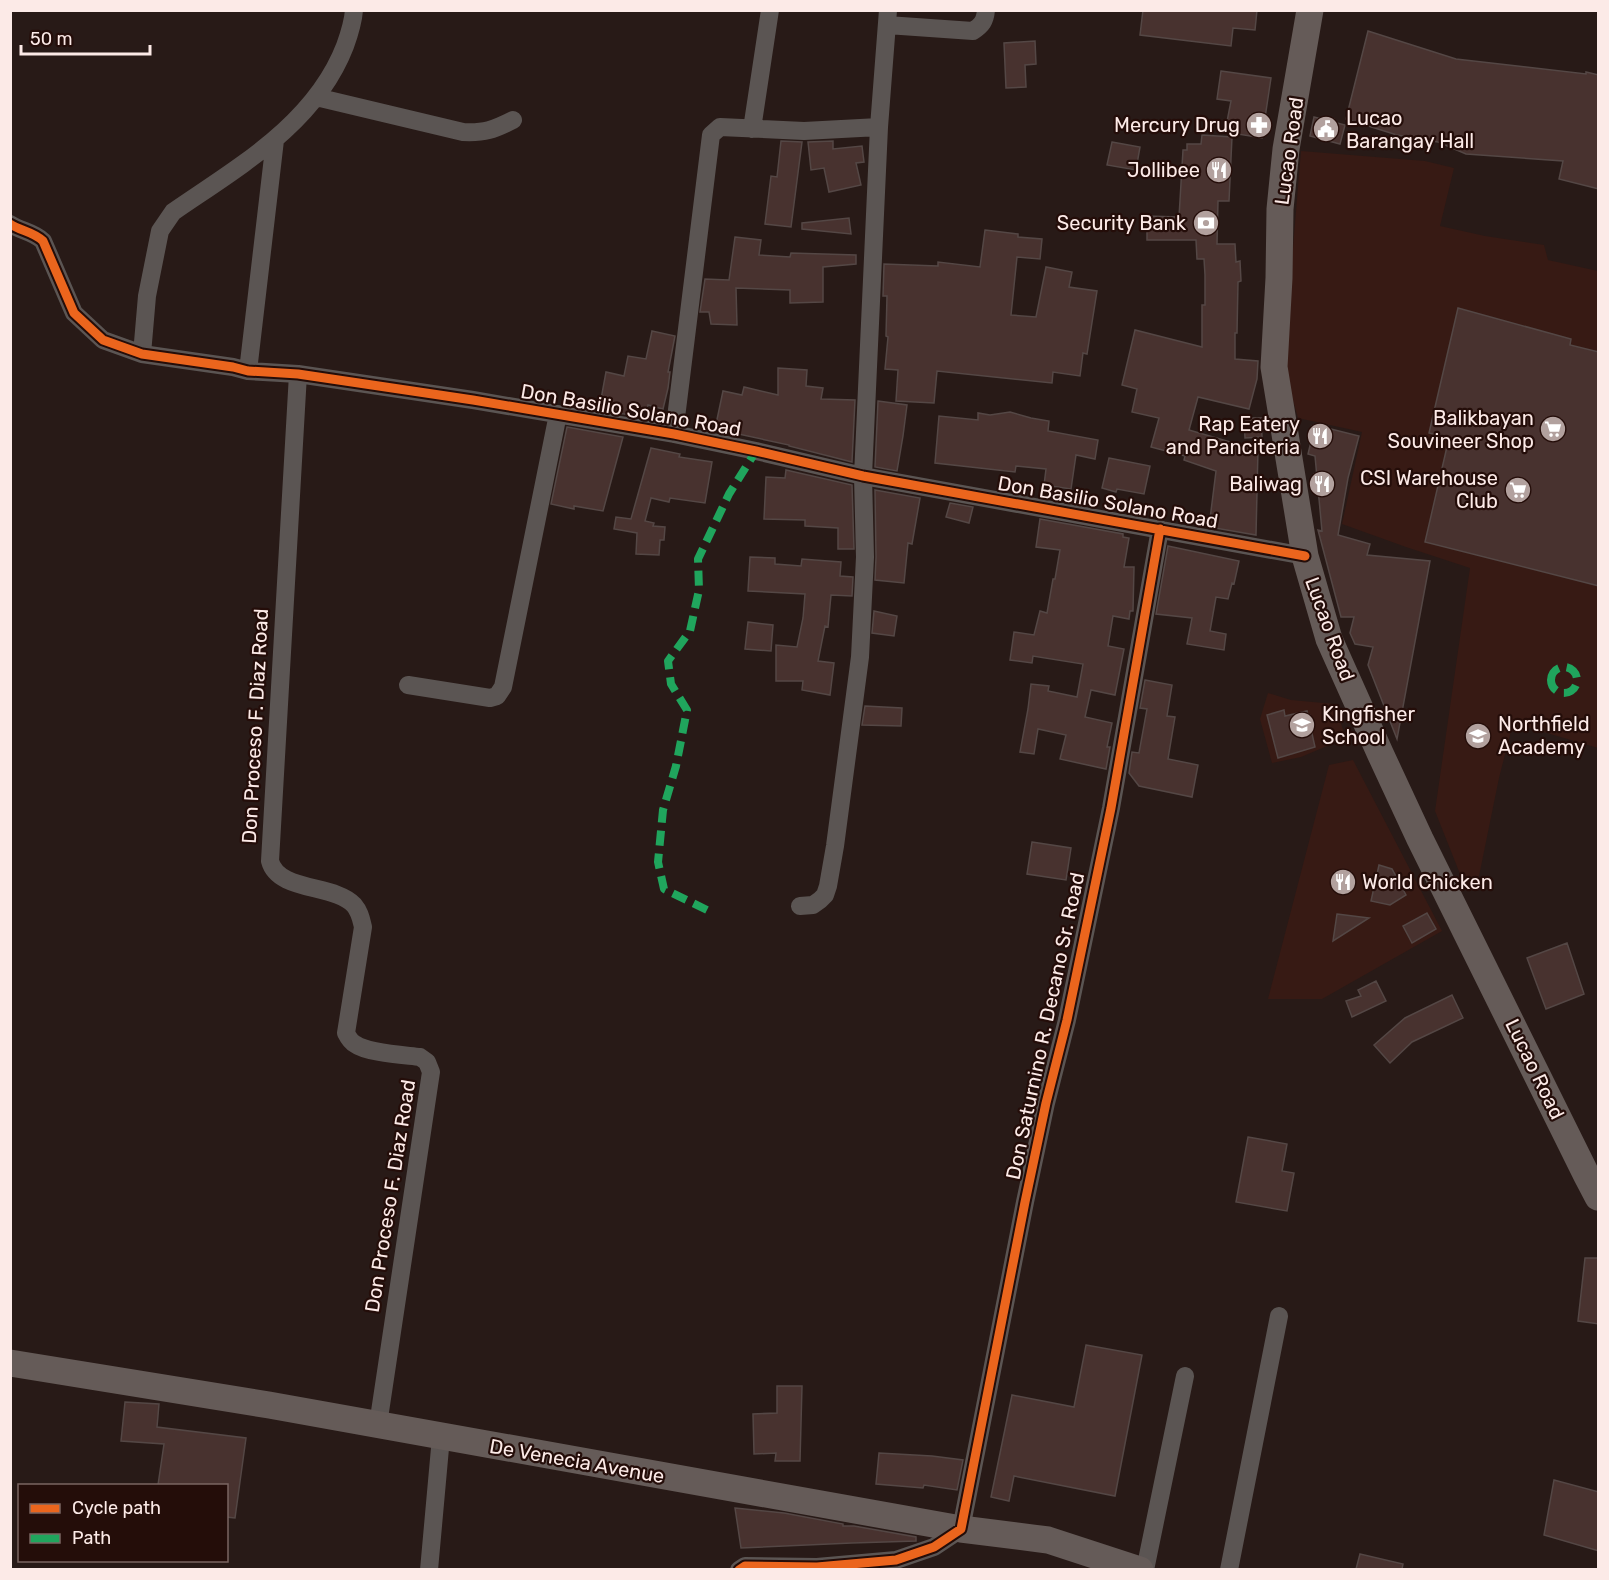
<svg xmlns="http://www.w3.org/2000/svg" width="1609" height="1580" viewBox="0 0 1609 1580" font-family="Rubik,sans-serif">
<rect width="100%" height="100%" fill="#281a17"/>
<path fill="#371a14" d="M1301,151L1425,161L1454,168L1440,226L1485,236L1544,245L1548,260L1598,271V748L1513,723L1499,778L1478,881L1466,889L1435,811L1470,568L1406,547L1342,524L1362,432L1298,418L1288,382L1284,357Z
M1268,693L1291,700L1334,704L1346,738L1301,757L1272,763L1260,719Z
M1353,760L1442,931L1322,999H1268L1329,765Z"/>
<path fill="#48322f" stroke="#544745" stroke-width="1.5" d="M1143,10H1257L1255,30L1233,28L1231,46L1140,35Z
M1368,31L1456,59L1586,74V72L1599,75V189L1559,179L1563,161L1466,154L1438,142L1397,135L1346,119Z
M1035,41L1036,64L1025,65L1026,87L1006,88L1004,43Z
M1221,71L1271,78L1262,138L1225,132L1231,101L1217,99Z
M1314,117L1345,125L1340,144L1310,136Z
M1202,135L1232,137L1229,201H1218L1217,244H1235L1236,262L1240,261L1241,281L1238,282L1237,333H1235V359L1258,361L1257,379L1249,409L1198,397L1189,430L1258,450L1256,535L1209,527L1216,471L1184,460L1185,456L1151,447L1159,418L1132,412L1137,389L1122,385L1135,330L1202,347V305H1205V275L1204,259H1197L1196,240H1147V216L1179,217L1183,150H1187V144H1201Z
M781,141L802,142L791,227L765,224L771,176L777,177Z
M833,141V149L862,146L864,162L856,163L861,185L829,192L824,168L811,170L808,142Z
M1112,142L1140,147L1136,170L1107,165Z
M849,218L851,234L802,229V223Z
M985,230L1018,234V237L1042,239L1040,259L1017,257L1011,315L1036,317L1046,267L1072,272L1069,287L1097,291L1087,354L1083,353L1080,376L1053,372L1052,383L937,371L934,403L896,401L898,370L885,369L888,337L886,336L887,296H883L884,264L938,266V262L980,267Z
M735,237L761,240L759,255L790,257L791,253L856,255V264L823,267V302L790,303V290L736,288L737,325L711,324L709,312H700L705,279L729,280Z
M1458,308L1571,339L1570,345L1599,352V586L1425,542L1449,438L1429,433Z
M652,331L675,336L668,372H670L668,388L663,409L648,405L647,409L632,407L630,415L599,410L606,372L624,376L628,356L646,359Z
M778,368L807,370L806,386L823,388L821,399L855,400L852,462L789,446V445L715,429L723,391L742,395L744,387L778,395Z
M878,401L907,405L903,436L897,471L875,467Z
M1010,412L1031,418L1049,421L1048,431L1098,440L1095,459L1076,455L1071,489L1044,485L1046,469L1016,466L1015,472L935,463L939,416L978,420V413L990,415Z
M1244,418H1261L1262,437L1245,438Z
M1315,425L1359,436L1348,478L1338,535L1370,544L1367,555L1430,561L1397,739L1368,665L1373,647L1355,644L1350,633L1354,617H1341L1318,530L1322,531L1315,456L1308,454Z
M567,427L623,437L603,511L574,506V509L551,504Z
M651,448L680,454L679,457L712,462L705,503L670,498L669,502L651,498L645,521L654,523L653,526L665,527L664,540H660L659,555L636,554L637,533L614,529L616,517L631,519Z
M1109,458L1150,466L1144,494L1117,489L1116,492L1102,488Z
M786,470L852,485L854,549H838V528L805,526V520L764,519L766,477L785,478Z
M875,490L920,498L912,544L908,543L904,583L875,580L876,557Z
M950,503L973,507L969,523L946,517Z
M1040,519L1123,534V537L1129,538L1124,567H1134L1133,611H1130L1129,619L1113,616L1108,646L1124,649L1115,695L1091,690L1085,717L1112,723L1107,747H1110L1106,769L1060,759L1066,735L1038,729L1034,754L1020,752L1028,709L1031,684L1049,686L1048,691L1077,697L1083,664L1033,656L1032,663L1010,660L1014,632L1034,635L1040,611L1047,613L1053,579H1055L1060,550L1036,547Z
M1168,546L1239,561L1234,584L1232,583L1228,599L1216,597L1210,631L1226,634L1224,650L1187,644L1192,618L1156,614Z
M750,557L775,558V564L801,566L802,559L841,562L840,576L853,577L852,596L831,595L828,627L825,626L818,661L834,663L830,695L802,690L803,681H776V645L797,647L803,618L805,594L748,591Z
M874,611L897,616L894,636L872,633Z
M748,622L773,625L771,651L745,649Z
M1145,680L1172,685L1167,716L1175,717L1168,759L1198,765L1192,797L1139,786L1129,773L1132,752L1139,753L1147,709L1140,708Z
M865,706L902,708L901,726L862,725Z
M1284,710L1285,716L1307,711L1315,747L1278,758L1267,715Z
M1032,842L1071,848L1066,880L1027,874Z
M1379,865L1392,869L1406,895L1390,905L1371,901Z
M1427,913L1436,929L1412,943L1403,926Z
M1337,914L1369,918L1333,941Z
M1567,943L1584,994L1546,1009L1527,958Z
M1376,981L1386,1001L1352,1017L1346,1001L1361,996L1358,990Z
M1452,995L1463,1018L1412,1042L1390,1063L1374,1045L1405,1018Z
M1248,1137L1287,1144L1282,1171L1294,1173L1287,1211L1236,1202Z
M1585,1258H1599V1324L1578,1321Z
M1086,1345L1142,1355L1115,1496L1014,1476L1009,1501L991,1497L1012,1395L1074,1407Z
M777,1386H802L800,1461H775L776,1453L754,1454L753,1414L777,1413Z
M125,1402L159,1404L157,1427L246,1438L235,1518L226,1517V1485H158L164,1444L121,1441Z
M879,1453L932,1456L963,1460L957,1490L924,1485L923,1488L876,1484Z
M1554,1480L1599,1492V1551L1544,1535Z
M735,1508L784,1513L843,1524V1526H854L916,1537V1541L852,1543L741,1548Z
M1360,1554L1403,1564L1402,1569H1356Z"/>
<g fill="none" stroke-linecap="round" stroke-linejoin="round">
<path stroke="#5b5553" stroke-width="18" d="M887,25L973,31C982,25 985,21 986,10
M316,97L463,132C485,133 493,130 513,120
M752,129L770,10
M10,224C21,231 34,232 43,241L74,313L103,340L142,354L233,367L248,371L298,374L473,400L674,434L756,451L863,476L1305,556
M142,354L147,296L160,231L173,212C238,167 315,124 345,46C349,35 353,23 354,10
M248,371L275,140
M298,374L270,861C278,892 335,884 354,905C360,912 361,919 363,927L346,1033C348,1037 351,1042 355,1044C367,1053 404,1055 420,1057L427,1062L431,1072L378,1425
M674,434L711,135L720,127L804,131L879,127
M408,685L490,698L497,696L503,687L558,414
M800,906L813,905L820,900L825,895L828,886L835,846L860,657L865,557L863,476L879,127L888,10
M429,1570L441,1437
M739,1570L745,1566L817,1567L896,1560L934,1547L961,1529L1025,1202L1046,1103L1067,1020L1111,808L1160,529
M1145,1570L1185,1376
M1229,1570L1279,1316"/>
<path stroke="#655b58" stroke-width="27" d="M1310,10L1286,149L1280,209L1279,278L1274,367L1305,556L1329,639L1380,753L1420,839L1587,1176L1598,1197
M10,1363L269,1405L961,1529L1048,1540L1140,1570"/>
<path stroke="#20a55d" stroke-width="8" stroke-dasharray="15 8" stroke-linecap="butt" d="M1551 680a13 13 0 1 1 26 0a13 13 0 1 1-26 0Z
M707,910L664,889L658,862L663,810L676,766L687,710L671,684L668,661L690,631L699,590L698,559L729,494L756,451"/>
<g stroke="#240d09" stroke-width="13">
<path id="cycleway" d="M10,224C21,231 34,232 43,241L74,313L103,340L142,354L233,367L248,371L298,374L473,400L674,434L756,451L863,476L1305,556
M739,1570L745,1566L817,1567L896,1560L934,1547L961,1529L1025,1202L1046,1103L1067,1020L1111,808L1160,529"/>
</g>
<use href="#cycleway" stroke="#eb651d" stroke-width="9"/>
</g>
<defs>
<g id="pharmacy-disc" transform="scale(1.35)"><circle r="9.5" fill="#b2a19e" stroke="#240d09"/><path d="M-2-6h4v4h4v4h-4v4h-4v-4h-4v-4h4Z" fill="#fff"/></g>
<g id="civic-disc" transform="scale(1.35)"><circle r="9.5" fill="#b2a19e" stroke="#240d09"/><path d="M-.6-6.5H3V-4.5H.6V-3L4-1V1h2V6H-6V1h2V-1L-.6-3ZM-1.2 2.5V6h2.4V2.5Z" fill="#fff"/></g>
<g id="restaurant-disc" transform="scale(1.35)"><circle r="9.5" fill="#b2a19e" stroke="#240d09"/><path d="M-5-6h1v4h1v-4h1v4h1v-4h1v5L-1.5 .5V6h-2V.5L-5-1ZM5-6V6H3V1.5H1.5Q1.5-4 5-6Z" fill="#fff"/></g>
<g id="bank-disc" transform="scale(1.35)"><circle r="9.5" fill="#b2a19e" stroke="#240d09"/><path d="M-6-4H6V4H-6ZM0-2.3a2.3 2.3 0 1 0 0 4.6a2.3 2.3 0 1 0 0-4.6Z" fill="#fff"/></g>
<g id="supermarket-disc" transform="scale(1.35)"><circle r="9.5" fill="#b2a19e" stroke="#240d09"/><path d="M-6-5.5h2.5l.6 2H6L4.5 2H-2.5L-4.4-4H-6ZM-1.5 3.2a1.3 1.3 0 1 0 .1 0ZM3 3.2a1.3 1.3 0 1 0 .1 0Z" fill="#fff"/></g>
<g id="school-disc" transform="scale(1.35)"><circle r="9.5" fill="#b2a19e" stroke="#240d09"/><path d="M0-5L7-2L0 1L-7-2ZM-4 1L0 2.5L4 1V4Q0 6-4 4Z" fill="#fff"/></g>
</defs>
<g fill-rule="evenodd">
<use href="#pharmacy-disc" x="1259" y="125"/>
<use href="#civic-disc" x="1326" y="129"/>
<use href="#restaurant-disc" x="1219" y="170"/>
<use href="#bank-disc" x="1206" y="223"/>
<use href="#supermarket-disc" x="1553" y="429"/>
<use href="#restaurant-disc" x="1320" y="436"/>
<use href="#restaurant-disc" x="1322" y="484"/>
<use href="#supermarket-disc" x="1518" y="490"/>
<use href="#school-disc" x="1302" y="725"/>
<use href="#school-disc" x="1478" y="736"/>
<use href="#restaurant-disc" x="1343" y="882"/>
</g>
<g text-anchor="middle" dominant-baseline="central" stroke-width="4.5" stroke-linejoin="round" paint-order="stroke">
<g font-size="20" fill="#fceae7" stroke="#240d09" text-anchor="end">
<text x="1346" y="118" text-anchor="start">Lucao<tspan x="1346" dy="23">Barangay Hall</tspan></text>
<text x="1240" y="125">Mercury Drug</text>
<text x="1200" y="170">Jollibee</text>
<text x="1186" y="223">Security Bank</text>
<text x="1534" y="418">Balikbayan<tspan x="1534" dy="23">Souvineer Shop</tspan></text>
<text x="1300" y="424">Rap Eatery<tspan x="1300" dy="23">and Panciteria</tspan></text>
<text x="1498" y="478">CSI Warehouse<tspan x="1498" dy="23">Club</tspan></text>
<text x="1302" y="484">Baliwag</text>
<text x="1322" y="714" text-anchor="start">Kingfisher<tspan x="1322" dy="23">School</tspan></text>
<text x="1498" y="724" text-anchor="start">Northfield<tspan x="1498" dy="23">Academy</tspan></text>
<text x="1362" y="882" text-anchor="start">World Chicken</text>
</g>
<g font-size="20" fill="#fceae7" stroke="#240d09">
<text transform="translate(1289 151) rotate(-82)">Lucao Road</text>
<text transform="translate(631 410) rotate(10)">Don Basilio Solano Road</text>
<text transform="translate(1108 502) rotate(10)">Don Basilio Solano Road</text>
<text transform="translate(1330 629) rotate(70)">Lucao Road</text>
<text transform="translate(255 726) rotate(-87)">Don Proceso F. Diaz Road</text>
<text transform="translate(1045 1026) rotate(-78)">Don Saturnino R. Decano Sr. Road</text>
<text transform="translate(1535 1069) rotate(64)">Lucao Road</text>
<text transform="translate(390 1196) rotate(-81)">Don Proceso F. Diaz Road</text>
<text transform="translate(577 1461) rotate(10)">De Venecia Avenue</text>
</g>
</g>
<rect width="1609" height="1580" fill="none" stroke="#fceae7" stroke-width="24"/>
<rect x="18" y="1484" width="210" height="78" fill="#240d09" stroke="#7a6562" stroke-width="1.5"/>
<rect x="30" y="1504" width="30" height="9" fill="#eb651d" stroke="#7a6562" stroke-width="1.5"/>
<text x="72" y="1514" font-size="18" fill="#fceae7">Cycle path</text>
<rect x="30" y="1534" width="30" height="9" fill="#20a55d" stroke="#7a6562" stroke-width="1.5"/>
<text x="72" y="1544" font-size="18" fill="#fceae7">Path</text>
<path d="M21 45v9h129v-9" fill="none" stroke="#fceae7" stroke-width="3"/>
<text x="30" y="45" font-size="18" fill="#fceae7" stroke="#240d09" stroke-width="4.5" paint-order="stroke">50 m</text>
</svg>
